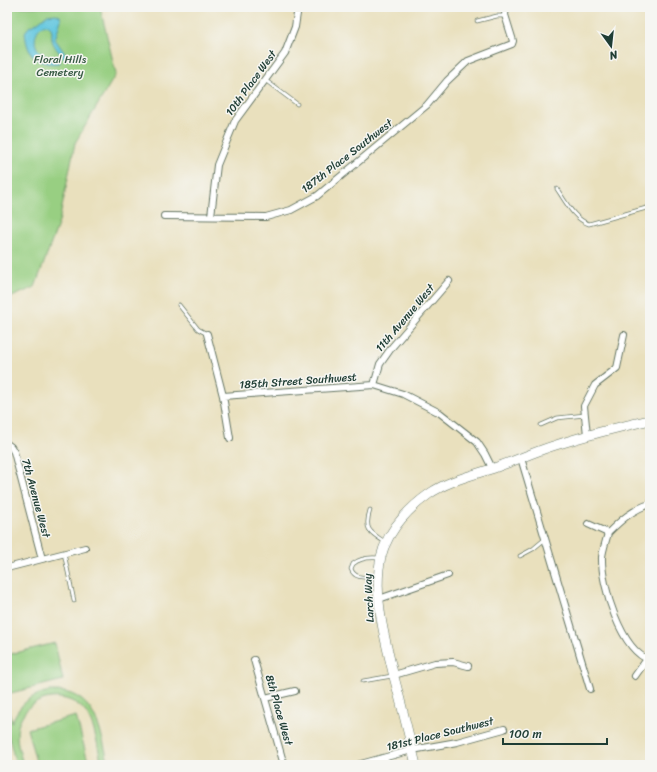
<svg xmlns="http://www.w3.org/2000/svg" width="657" height="772" viewBox="0 0 657 772" font-family="Sriracha,sans-serif">
<rect width="100%" height="100%" fill="#f6f6f2"/>
<filter id="ink" filterUnits="userSpaceOnUse"><feTurbulence type="fractalNoise" baseFrequency=".025" numOctaves="2"/><feDisplacementMap in="SourceGraphic" scale="8" xChannelSelector="R" yChannelSelector="G"/><feConvolveMatrix kernelMatrix="1 2 1 2 8 2 1 2 1" color-interpolation-filters="sRGB"/></filter>
<filter id="wash" filterUnits="userSpaceOnUse"><feTurbulence type="fractalNoise" baseFrequency=".012" numOctaves="4" result="noise"/><feDisplacementMap in="SourceGraphic" scale="16" xChannelSelector="R" yChannelSelector="G"/><feGaussianBlur stdDeviation="0.9" result="paint"/><feColorMatrix in="noise" values="0 0 0 0 0 0 0 0 0 0 0 0 0 0 0 0 0 1.4 0 .05"/><feComposite in="paint" operator="in"/></filter>
<g filter="url(#wash)">
<rect width="100%" height="100%" fill="#e9e0bd"/>
<path fill="#98cf82" stroke="#5c865b" d="M7,7H100L116,74L75,143L59,222L35,287L7,299Z
M55,643L63,680L7,694V655Z
M50,691C96,689 100,730 109,765H102C98,749 95,723 84,710C64,688 25,697 18,726C15,739 20,752 23,765H16L7,730V712H9L12,722C19,704 32,694 50,691Z
M76,716L89,765H37L27,729Z"/>
<path fill="#61c6df" stroke="#40828a" d="M56,14L60,16L61,20L55,39L68,58L66,60L64,58C60,53 54,47 52,40C51,36 53,32 51,28C38,13 20,58 58,58L60,63C36,66 27,55 25,32L29,27L38,22L47,15Z"/>
</g>
<g filter="url(#ink)">
<g fill="none" stroke-linecap="round" stroke-linejoin="round">
<g stroke="#667664" stroke-width="4.5">
<path id="service" d="M506,10L515,7
M477,21L497,16H505
M265,80L297,104
M557,189C566,202 574,219 589,224L650,207
M179,305L198,329L207,334
M541,425L557,418L585,415
M370,510C364,529 369,532 385,542
M64,553L74,601
M520,556L533,549L545,539
M377,577C367,577 355,580 351,569L353,564C360,558 369,557 379,558
M363,681L392,676"/>
</g>
<g stroke="#667664" stroke-width="8">
<path id="minor" d="M164,216L266,217L291,210L317,196L427,105L447,81L468,61L512,44L513,41L505,15L506,7
M211,216L217,165L235,121L285,53L295,27L298,7
M207,334L223,396L230,438
M374,385L380,364L392,347L449,281
M223,396L374,385L403,394L440,413L477,442L485,454L492,468
M587,435L584,406L595,385L617,368L624,335
M7,444L11,447L14,452L42,559
M521,458L590,689
M588,524L608,533C620,521 633,509 650,504
M608,533C606,541 603,549 602,557C601,585 621,651 650,660
M7,568L85,548
M379,599L448,575
M254,660L284,765
M394,675L435,663L453,662L468,666
M635,676L647,659
M265,698L295,691
M357,765L412,750L457,742L504,729"/>
</g>
<g stroke="#667664" stroke-width="10">
<path id="secondary" d="M416,765C409,736 402,706 394,677C386,642 375,606 379,569C381,538 405,511 429,494C449,480 474,475 497,467C517,460 536,451 556,445C587,435 619,427 650,420"/>
</g>
<use href="#service" stroke="#fff" stroke-width="3"/>
<use href="#minor" stroke="#fff" stroke-width="6"/>
<use href="#secondary" stroke="#fff" stroke-width="9"/>
</g>
</g>
<g text-anchor="middle" dominant-baseline="central" stroke-width="3" stroke-linejoin="round" paint-order="stroke">
<g font-size="11" fill="#375a44" stroke="#f6f6f2">
<text x="60" y="59">Floral Hills<tspan x="60" dy="13">Cemetery</tspan></text>
</g>
<g font-size="11" fill="#1f3d34" stroke="#f6f6f2">
<text transform="translate(251 83) rotate(-54)">10th Place West</text>
<text transform="translate(347 156) rotate(-38)">187th Place Southwest</text>
<text transform="translate(405 318) rotate(-50)">11th Avenue West</text>
<text transform="translate(298 381) rotate(-4)">185th Street Southwest</text>
<text transform="translate(36 498) rotate(75)">7th Avenue West</text>
<text transform="translate(369 598) rotate(-93)">Larch Way</text>
<text transform="translate(279 710) rotate(74)">8th Place West</text>
<text transform="translate(440 734) rotate(-14)">181st Place Southwest</text>
</g>
</g>
<rect width="657" height="772" fill="none" stroke="#f6f6f2" stroke-width="24"/>
<g transform="translate(611 46) rotate(165)" stroke="#f6f6f2" stroke-width="3" paint-order="stroke">
<path d="M0-3L7 15L0 10L-7 15Z" fill="#1f3d34"/>
<text y="-6" font-size="11" font-weight="bold" text-anchor="middle" fill="#1f3d34">N</text>
</g>
<path d="M503 738v6h104v-6" fill="none" stroke="#1f3d34" stroke-width="2"/>
<text x="509" y="738" font-size="12" fill="#1f3d34" stroke="#f6f6f2" stroke-width="3" paint-order="stroke">100 m</text>
</svg>
